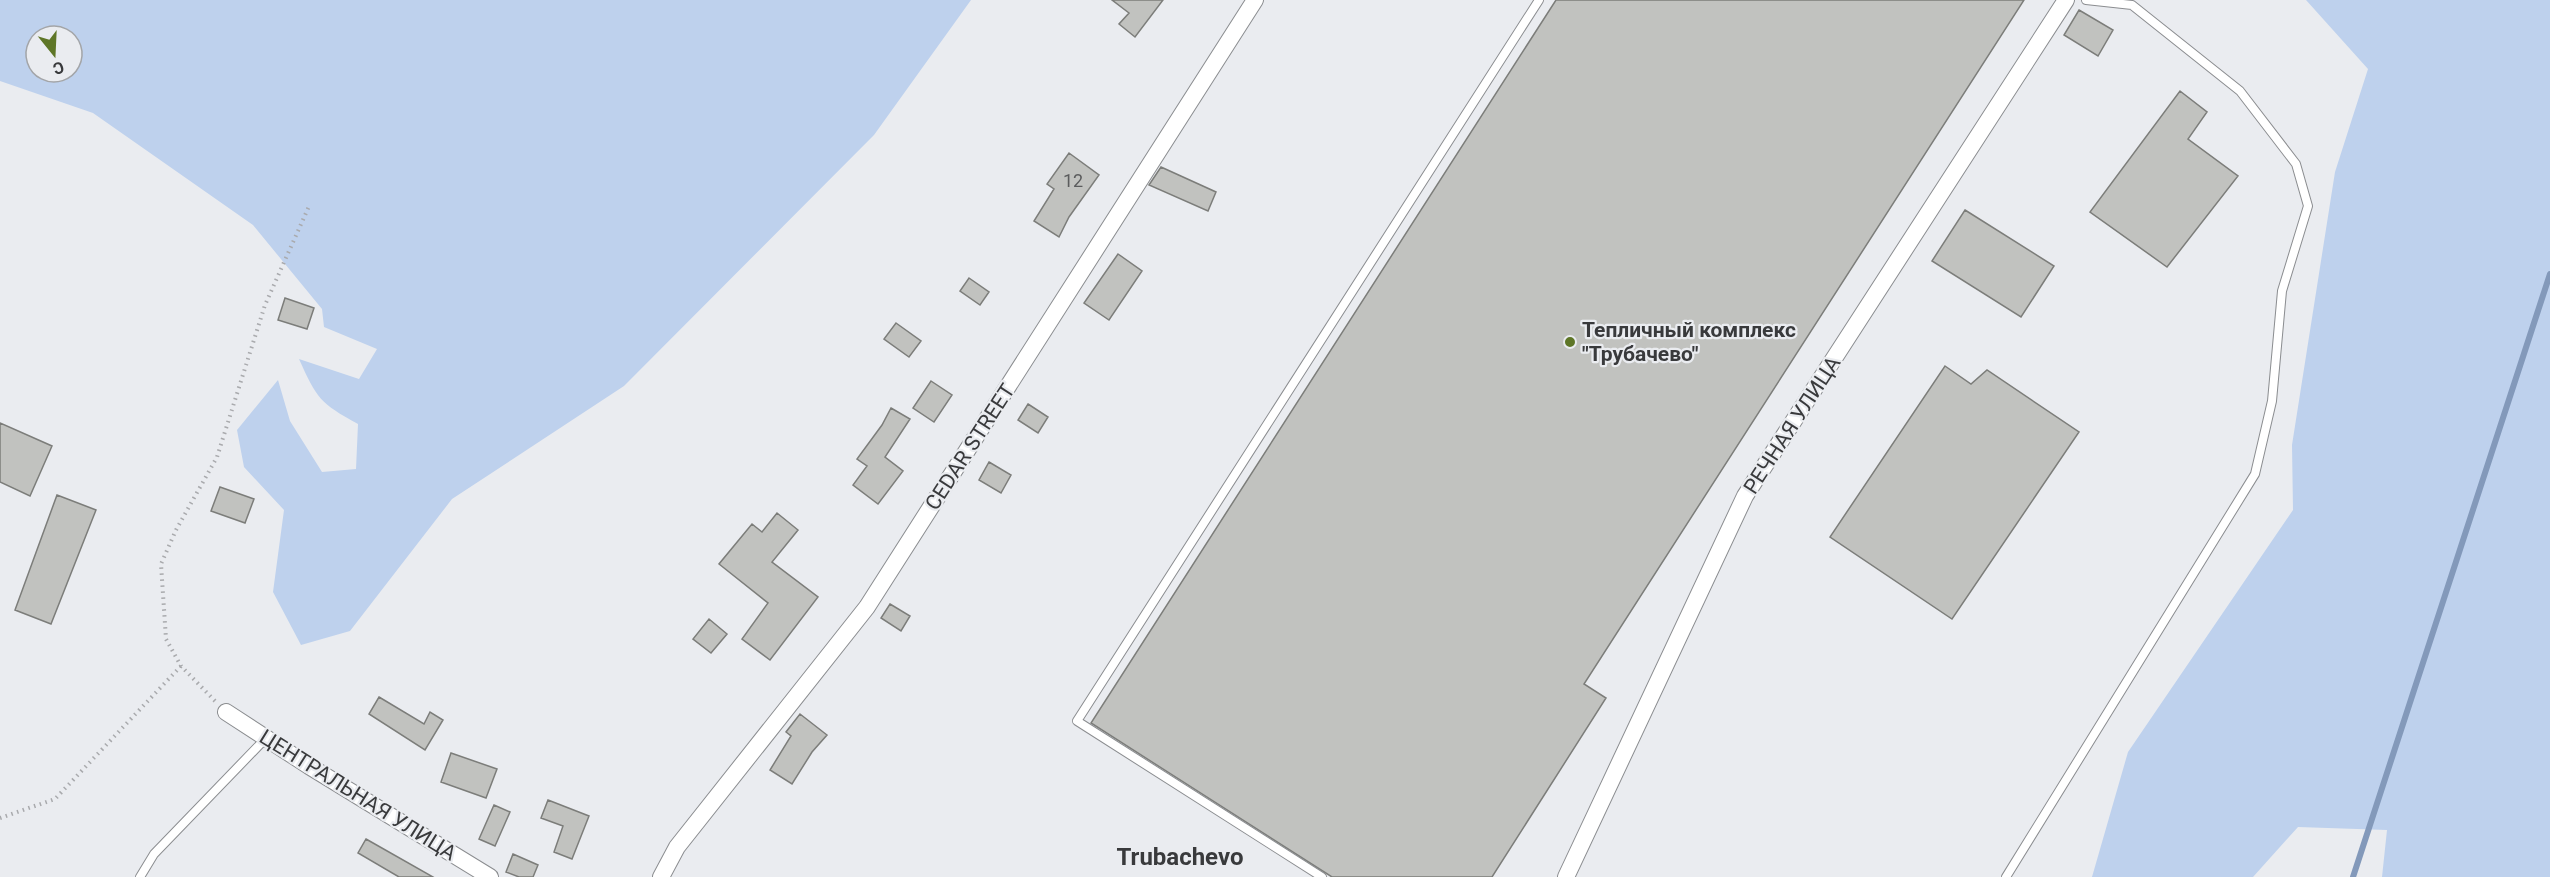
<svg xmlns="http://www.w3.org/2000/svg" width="2550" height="877" viewBox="0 0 2550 877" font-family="Roboto,sans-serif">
<rect width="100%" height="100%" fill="#eaecf0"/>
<path fill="#bed1ed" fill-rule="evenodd" d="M0,0H971L874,135L624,386L452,499L350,631L301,645L273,592L284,510L244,467L237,430L278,380L290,421L322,472L356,469L358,424C320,403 317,399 299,359L359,379L377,349L324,327L322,309L253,225L93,113L0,81ZM36,36H72V72H36Z
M2306,0H2550V877H2382L2387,830L2298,827L2253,877H2092L2128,752L2293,510L2292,445L2335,172L2368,69Z"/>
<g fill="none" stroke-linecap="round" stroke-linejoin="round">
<path stroke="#8399ba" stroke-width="6" d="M2353,877L2550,274"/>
</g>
<path fill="#c1c2bf" stroke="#7c7d7a" stroke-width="1.5" d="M1112,0H1163L1135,37L1119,24L1129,13Z
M1556,0H2024L1584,684L1606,698L1492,877H1332L1091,723Z
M2079,10L2113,30L2098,56L2064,35Z
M2180,91L2207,112L2188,139L2238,176L2167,267L2090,212Z
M1069,153L1099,175L1069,217L1059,237L1034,221L1054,189L1047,184Z
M1161,167L1216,192L1208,211L1149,185Z
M1965,210L2054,266L2021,317L1932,261Z
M1118,254L1142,271L1109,320L1084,303Z
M969,278L989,292L980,305L960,291Z
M285,298L314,308L307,329L278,320Z
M896,323L921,341L909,357L884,339Z
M1945,366L1971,384L1987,370L2079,432L1952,619L1830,537Z
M931,381L952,395L934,422L913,408Z
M1028,404L1048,417L1038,433L1018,420Z
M891,408L910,419L885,457L903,471L878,504L853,485L867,466L857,459L882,425Z
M0,423L52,446L30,496L0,482Z
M989,462L1011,475L1001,493L979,480Z
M220,487L254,499L245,523L211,511Z
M57,495L96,510L51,624L15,610Z
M777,513L798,530L772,562L818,597L770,660L742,639L768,603L719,564L752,524L762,532Z
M890,604L910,616L901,631L881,618Z
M709,619L727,634L711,653L693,639Z
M379,697L424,724L430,712L443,720L425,750L369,714Z
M800,714L827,735L812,752L792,784L770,770L791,736L786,732Z
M451,753L497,769L486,798L441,782Z
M548,800L589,816L572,859L554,852L563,826L541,818Z
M494,805L510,812L495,846L479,839Z
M366,839L433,877H399L358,853Z
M513,854L538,865L533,877H519L506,872Z"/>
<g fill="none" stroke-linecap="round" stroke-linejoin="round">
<g stroke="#8b8d90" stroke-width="10">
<path id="service" d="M140,877L154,854L266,738
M1322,877L1077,721L1539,0
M2006,877L2255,474L2272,401L2282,291L2308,206L2296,164L2240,91L2132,5L2086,0"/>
</g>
<g stroke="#8b8d90" stroke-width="18">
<path id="minor" d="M226,712L309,766L490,877
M661,877L677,847L867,607L1255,0
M1566,877L1745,496L2066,0"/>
</g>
<path stroke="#a9aaad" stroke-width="4" stroke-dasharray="1.5 4.5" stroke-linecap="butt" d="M215,701L181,666L166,639L161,564L176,530L217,457L265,305L310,204
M0,818L55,799L181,666"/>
<use href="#service" stroke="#fff" stroke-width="8"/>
<use href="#minor" stroke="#fff" stroke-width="16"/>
</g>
<circle fill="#5e7627" stroke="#eaecf0" stroke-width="2" cx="1570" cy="342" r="6"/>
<g text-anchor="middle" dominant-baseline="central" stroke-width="4.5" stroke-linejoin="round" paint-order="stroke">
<g font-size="18" fill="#5b5c5d">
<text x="1073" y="180">12</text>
</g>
<g font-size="21" font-weight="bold" fill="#393a3c" stroke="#eaecf0" text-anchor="start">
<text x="1582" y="330">Тепличный комплекс<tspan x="1582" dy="24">"Трубачево"</tspan></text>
</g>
<g font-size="21" fill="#393a3c" stroke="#eaecf0">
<text transform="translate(1792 425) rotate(-57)">РЕЧНАЯ УЛИЦА</text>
<text transform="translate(970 447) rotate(-57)">CEDAR STREET</text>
<text transform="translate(358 795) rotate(32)">ЦЕНТРАЛЬНАЯ УЛИЦА</text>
</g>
<g font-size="24" font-weight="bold" fill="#393a3c" stroke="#eaecf0">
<text x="1180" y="857">Trubachevo</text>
</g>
</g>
<g transform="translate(54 54) rotate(162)"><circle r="28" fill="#eaecf0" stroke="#a3a5a8" stroke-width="1.5"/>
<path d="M0-4.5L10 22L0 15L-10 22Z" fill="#5e7627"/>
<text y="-9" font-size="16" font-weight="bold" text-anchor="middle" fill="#393a3c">С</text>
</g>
</svg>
